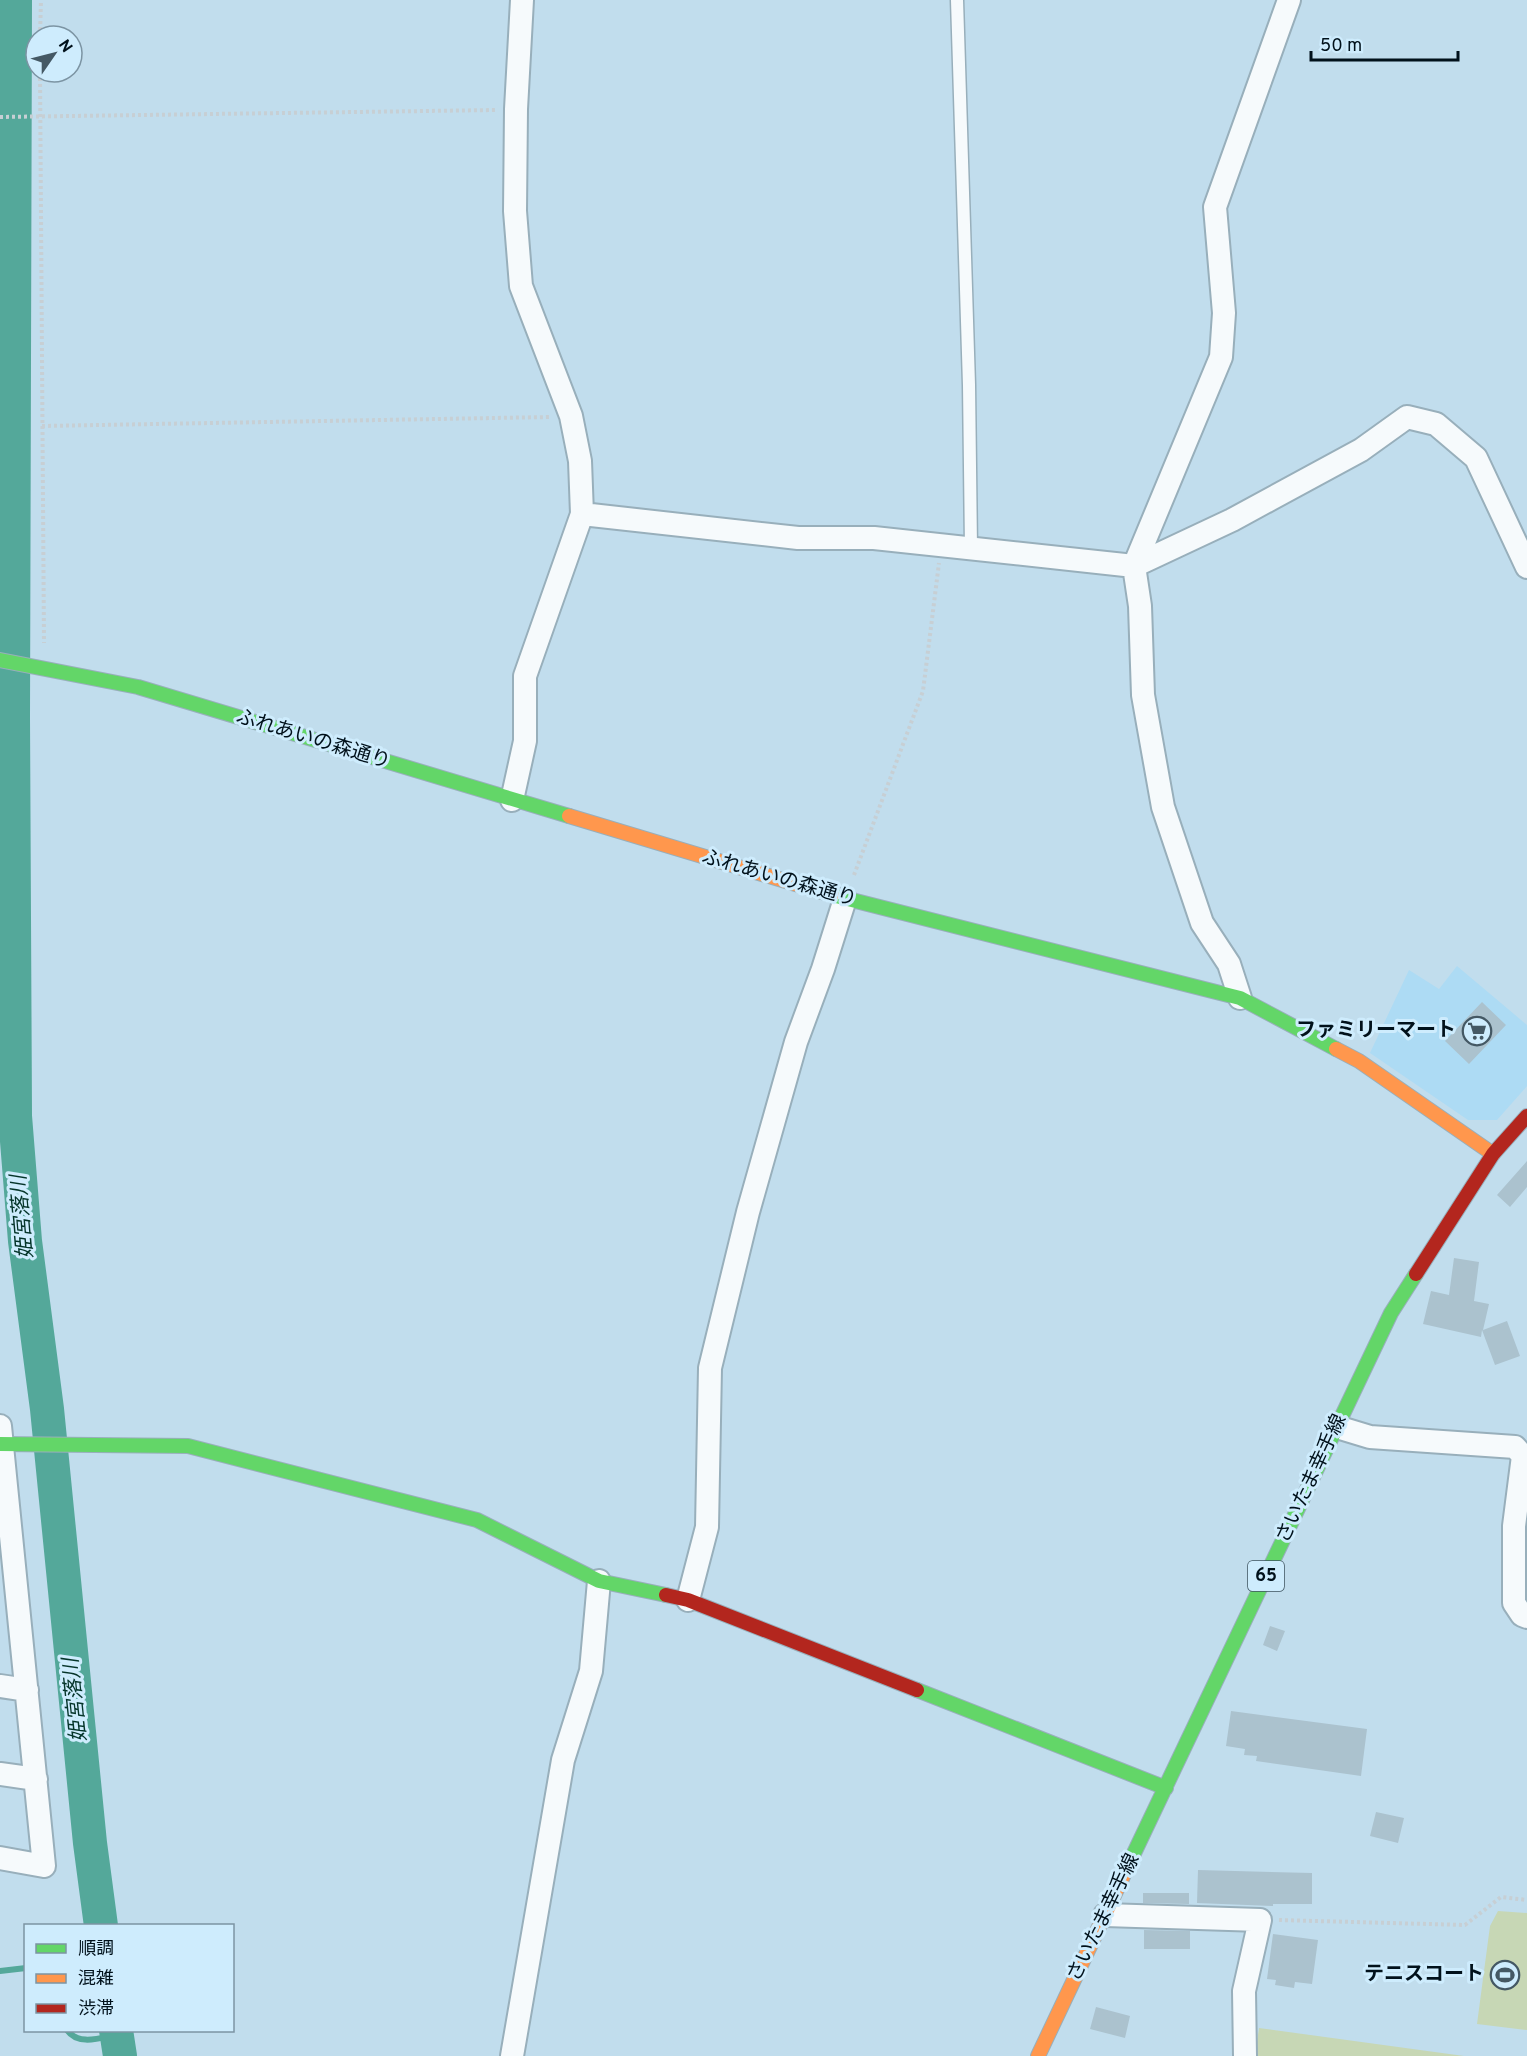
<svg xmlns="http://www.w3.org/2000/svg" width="1527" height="2056" viewBox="0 0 1527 2056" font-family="Overpass,'Noto Sans JP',sans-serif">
<rect width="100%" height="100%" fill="#c1dded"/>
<path fill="#addbf4" d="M1457,966L1527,1025V1086L1497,1120H1468L1370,1053L1409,970L1439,989Z"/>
<path fill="#c7d7b5" d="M1498,1911L1527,1913V2030L1477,2024L1490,1926Z
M1259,2028L1464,2056H1255Z"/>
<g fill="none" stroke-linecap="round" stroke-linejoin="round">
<path stroke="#54a89a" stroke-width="6" d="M0,1971L26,1968
M67,2030C78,2046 100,2038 117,2035"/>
<path stroke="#54a89a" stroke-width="34" d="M15,0L13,718L15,1116L25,1241L47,1409L90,1843L101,1926
M116,2030L120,2056"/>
</g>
<path fill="#abc2ce" d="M1482,1002L1506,1025L1469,1064L1445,1041Z
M1527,1161V1187L1510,1207L1497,1195Z
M1454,1258L1479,1262L1474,1301L1489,1304L1483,1330L1507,1321L1520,1356L1495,1365L1482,1330L1481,1337L1423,1324L1431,1291L1449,1295Z
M1270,1626L1285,1631L1277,1651L1263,1645Z
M1231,1711L1367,1729L1361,1776L1256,1761L1257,1756L1244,1755L1245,1749L1226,1746Z
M1376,1812L1404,1818L1398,1843L1370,1836Z
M1198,1870L1312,1873V1904H1273V1906L1197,1903Z
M1143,1893H1189V1904L1143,1903Z
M1144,1930L1190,1931V1949H1144Z
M1273,1934L1318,1940L1312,1984L1295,1982L1294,1988L1275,1985L1276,1980L1267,1979Z
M1096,2007L1130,2016L1125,2038L1090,2029Z"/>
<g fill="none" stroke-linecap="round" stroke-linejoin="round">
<g stroke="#98afbb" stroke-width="15">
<path id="lane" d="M957,0L969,385L971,548"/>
</g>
<g stroke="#98afbb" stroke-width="26">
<path id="street" d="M582,514L798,538H874L1134,566L1232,520L1361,450L1407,417L1436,424L1476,458L1527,567
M512,800L525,741V676L582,514L580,461L571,416L521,286L515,211L516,109L522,0
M1240,998L1229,964L1202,923L1163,807L1143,695L1140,606L1134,566L1221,357L1224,313L1215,207L1289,0
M0,1426L44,1866L0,1858
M1337,1427L1370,1437L1515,1447L1523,1456L1514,1526V1603L1522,1615L1527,1617
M688,1600L707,1527L710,1368L748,1212L796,1042L823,969L845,899
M0,1686L27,1690
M0,1774L36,1779
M1105,1915L1260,1920L1244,1991L1245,2056
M512,2056L563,1760L591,1671L599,1581"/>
</g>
<g stroke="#98afbb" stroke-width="16">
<path id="fast" d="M0,660L138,687L569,816
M832,895L1240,998L1336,1049
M0,1444L188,1446L477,1520L599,1581L666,1595
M917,1690L1166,1788
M1126,1870L1391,1313L1416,1274"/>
</g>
<g stroke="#98afbb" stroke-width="16">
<path id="slow" d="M569,816L832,895
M1336,1049L1359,1061L1493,1154
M1038,2056L1126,1870"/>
</g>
<g stroke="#98afbb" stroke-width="16">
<path id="jam" d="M1416,1274L1493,1154L1527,1116
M666,1595L688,1600L917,1690"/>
</g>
<path stroke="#c7cfd4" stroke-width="4" stroke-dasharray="3 3" stroke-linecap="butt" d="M40,36L41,0
M40,72L44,643
M0,117L497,110
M42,426L550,417
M854,875L923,691L939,563
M1279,1920L1465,1925L1501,1897L1527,1900"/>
<use href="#lane" stroke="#f6fafc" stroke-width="12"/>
<use href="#street" stroke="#f6fafc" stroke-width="22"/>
<use href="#fast" stroke="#63d668" stroke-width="14"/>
<use href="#slow" stroke="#ff974d" stroke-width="14"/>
<use href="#jam" stroke="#b3261e" stroke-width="14"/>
</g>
<defs>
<g id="supermarket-ring" transform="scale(1.5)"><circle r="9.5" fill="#ceecfd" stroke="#445864" stroke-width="1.5"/><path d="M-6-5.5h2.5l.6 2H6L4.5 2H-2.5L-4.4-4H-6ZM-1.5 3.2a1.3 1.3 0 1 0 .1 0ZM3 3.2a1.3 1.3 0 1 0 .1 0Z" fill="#445864"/></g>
<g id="stadium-ring" transform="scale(1.5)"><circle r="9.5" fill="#ceecfd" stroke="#445864" stroke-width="1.5"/><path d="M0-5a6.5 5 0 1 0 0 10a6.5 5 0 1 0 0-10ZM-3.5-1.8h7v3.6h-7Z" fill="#445864"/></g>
</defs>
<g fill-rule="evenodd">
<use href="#supermarket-ring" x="1477" y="1031"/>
<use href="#stadium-ring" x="1505" y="1975"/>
</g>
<g text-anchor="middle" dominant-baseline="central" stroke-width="6" stroke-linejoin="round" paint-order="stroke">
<rect fill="#ceecfd" stroke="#3e535f" stroke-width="1.5" x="1248" y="1561" width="36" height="30" rx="4.5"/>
<g font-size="18" font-weight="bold" fill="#01111b">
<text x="1266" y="1576">65</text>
</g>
<g font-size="20" fill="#01111b" stroke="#ceecfd">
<text transform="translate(313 740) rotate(17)">ふれあいの森通り</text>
<text transform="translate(779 879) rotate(16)">ふれあいの森通り</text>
<text transform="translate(1312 1479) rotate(-65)">さいたま幸手線</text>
<text transform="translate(1104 1918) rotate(-64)">さいたま幸手線</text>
</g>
<g font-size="20" font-weight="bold" fill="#01111b" stroke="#ceecfd" text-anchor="end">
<text x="1456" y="1031">ファミリーマート</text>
<text x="1484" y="1975">テニスコート</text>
</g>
<g font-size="21" font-style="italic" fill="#05352a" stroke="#ceecfd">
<text transform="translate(23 1217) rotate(-95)">姫宮落川</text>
<text transform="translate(76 1700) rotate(-96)">姫宮落川</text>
</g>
</g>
<rect x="24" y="1924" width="210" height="108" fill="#ceecfd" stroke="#7c94a3" stroke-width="1.5"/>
<rect x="36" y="1944" width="30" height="9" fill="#63d668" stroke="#7c94a3" stroke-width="1.5"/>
<text x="78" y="1954" font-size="18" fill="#01111b">順調</text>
<rect x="36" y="1974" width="30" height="9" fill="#ff974d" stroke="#7c94a3" stroke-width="1.5"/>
<text x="78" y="1984" font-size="18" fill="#01111b">混雑</text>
<rect x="36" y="2004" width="30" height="9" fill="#b3261e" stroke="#7c94a3" stroke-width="1.5"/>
<text x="78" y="2014" font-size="18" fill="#01111b">渋滞</text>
<g transform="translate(54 54) rotate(55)"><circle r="28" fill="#ceecfd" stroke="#7c94a3" stroke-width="1.5"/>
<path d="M0-4.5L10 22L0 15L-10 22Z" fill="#445864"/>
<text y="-9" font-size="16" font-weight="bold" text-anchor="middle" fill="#01111b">N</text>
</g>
<path d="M1311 51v9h147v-9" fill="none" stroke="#01111b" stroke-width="3"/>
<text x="1320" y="51" font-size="18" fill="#01111b" stroke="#ceecfd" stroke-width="4.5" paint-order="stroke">50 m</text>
</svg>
